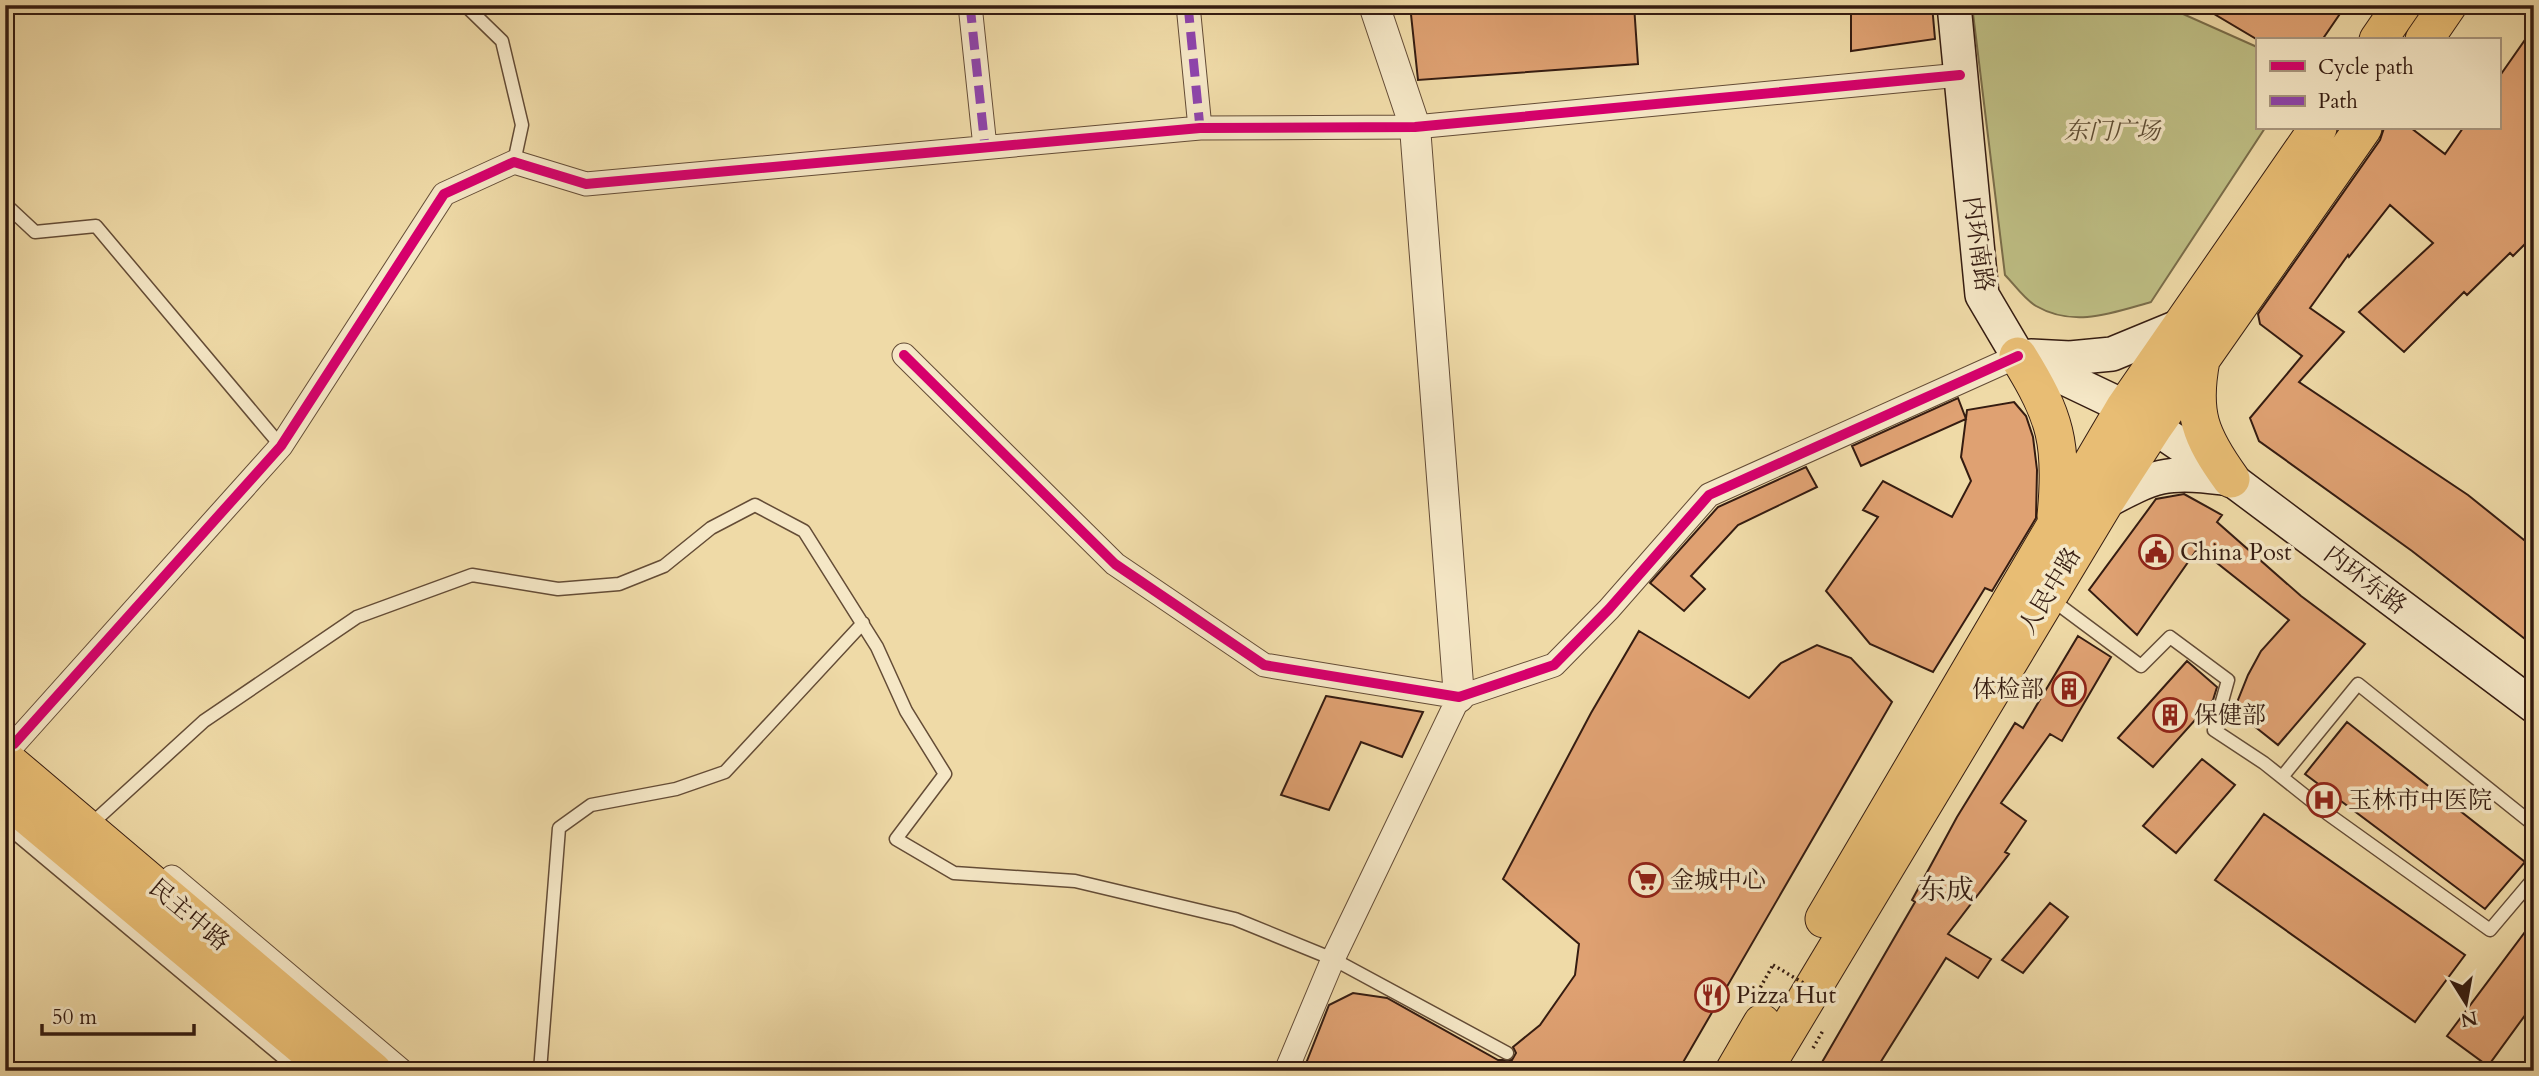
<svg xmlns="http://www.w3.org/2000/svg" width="2539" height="1076" viewBox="0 0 2539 1076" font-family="Cardo,'Noto Serif SC',serif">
<rect width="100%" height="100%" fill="#efdaa7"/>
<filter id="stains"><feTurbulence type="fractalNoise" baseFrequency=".00286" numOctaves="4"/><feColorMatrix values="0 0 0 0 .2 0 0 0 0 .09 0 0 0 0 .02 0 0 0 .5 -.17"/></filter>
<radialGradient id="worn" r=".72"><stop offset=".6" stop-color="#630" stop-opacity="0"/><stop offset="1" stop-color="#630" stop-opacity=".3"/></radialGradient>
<path fill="#bebe84" stroke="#7a6d4a" stroke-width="2" d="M1972,5H2163L2257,47V128H2265L2151,302C2112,313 2074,328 2036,306C2024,299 2014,284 2005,275Z"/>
<path fill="#dfa172" stroke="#351c11" stroke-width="2" d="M1410,5H1634L1638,64L1418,80Z
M1851,5H1932L1935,39L1851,51Z
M2199,5H2346L2322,40H2258Z
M2534,27V235L2513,256L2510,253L2467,295L2464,292L2404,352L2359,312L2433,243L2390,205L2349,257L2348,255L2310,308L2344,332L2299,382L2468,495L2534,548V646L2412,551L2259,441L2250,418L2302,356L2260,324L2258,314L2380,140L2384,128H2411L2445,154L2463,128H2499V77Z
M1958,398L1966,419L1861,466L1852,446Z
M2014,402L2026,416L2033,437L2037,470L2036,518L1992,591L1985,588L1933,672L1870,644L1826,591L1878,517L1863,510L1883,481L1952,517L1971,481L1961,457L1967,410Z
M1806,467L1817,487L1738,525L1691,576L1705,589L1684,611L1650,583L1718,507Z
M2184,494L2222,515L2217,522L2301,596L2365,644L2278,745L2234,710L2248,675L2261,651L2289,620L2198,548L2137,635L2089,590L2156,499Z
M1639,631L1749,698L1781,663L1817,645L1851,658L1892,702L1678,1071H1303L1329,1005L1353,993L1387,998L1498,1060H1512L1516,1053L1513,1047L1540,1025L1575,975L1579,944L1503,879L1591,713Z
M2078,636L2111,657L2062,741L2050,734L2001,803L2026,821L2005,852L2009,854L1948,934L1991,959L1978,978L1946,958L1875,1071H1832L1821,1064L1915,902L1912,900L1957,817L2015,723L2023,728Z
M2187,661L2217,687L2213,700L2153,767L2118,738Z
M1326,696L1423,712L1402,757L1361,742L1329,810L1281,795Z
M2347,722L2525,862L2485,909L2305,774Z
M2202,759L2235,785L2176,853L2143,826Z
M2264,814L2465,955L2415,1022L2215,880Z
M2050,903L2068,917L2023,973L2002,960Z
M2534,920V1003L2488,1066L2447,1036Z"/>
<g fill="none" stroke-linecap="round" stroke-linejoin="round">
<g stroke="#644c36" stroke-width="15">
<path id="service" d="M465,5L502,41L522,125L514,162
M5,204L35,232L96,226L281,446
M2051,599L2141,666L2170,637L2228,680L2214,730L2264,763L2328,814L2490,930L2534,878
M2282,777L2358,684L2534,825
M100,816L204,721L357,617L472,575L558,589L619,584L664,566L711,528L755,505L804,531L877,647L906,711L945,774L896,839L954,873L1075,881L1235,919L1333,959L1507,1053
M5,825L299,1071
M540,1071L559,828L591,805L676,789L725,772L863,623"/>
</g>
<g stroke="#644c36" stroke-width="25">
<path id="minor" d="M970,5L985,147
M1188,5L1200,128
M904,355L1115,564L1264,665L1459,697L1554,665L1609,609L1709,495L2018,356
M14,744L281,446L444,194L514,162L586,184L1200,128L1415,127L1960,75
M172,877L402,1071
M1286,1071L1333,959L1459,697"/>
</g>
<g stroke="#644c36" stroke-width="32">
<path id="tertiary" d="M1374,5L1415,127L1459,697"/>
</g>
<g stroke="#351c11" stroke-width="36">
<path id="secondary" d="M1954,5L1982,295L2018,356L2125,407L2231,479L2534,706
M2031,356L2070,358L2112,354L2180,326
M2105,502C2153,476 2167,470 2222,478"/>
</g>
<g stroke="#351c11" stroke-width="39">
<path id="primary" d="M2378,40L2402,5
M2424,40L2448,5
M2018,356C2056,417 2063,444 2056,516
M2201,360C2191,413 2200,436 2231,479
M5,759L373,1071
M5,797L332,1071
M1824,919L2125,407L2318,128
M1734,1071L1762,1023
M1763,1071L2105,502L2153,428L2363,128"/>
</g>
<path stroke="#351c11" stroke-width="3.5" stroke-dasharray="2 3.5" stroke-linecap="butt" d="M1755,997L1773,965
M1813,1048L1824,1029"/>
<use href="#service" stroke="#f5e7c6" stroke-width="12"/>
<use href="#minor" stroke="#f5e7c6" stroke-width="23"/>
<use href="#tertiary" stroke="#f5e7c6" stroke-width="30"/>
<use href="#secondary" stroke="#f5e7c6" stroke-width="33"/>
<use href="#primary" stroke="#e8bd74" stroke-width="37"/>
<path stroke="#351c11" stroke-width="3.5" stroke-dasharray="2 3.5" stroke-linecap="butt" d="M1773,965L1839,1004"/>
<path stroke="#8e44ad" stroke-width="9" stroke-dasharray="18 9" stroke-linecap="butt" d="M970,5L985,147
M1188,5L1200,128"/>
<g stroke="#f5e7c6" stroke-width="15">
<path id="cycleway" d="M904,355L1115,564L1264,665L1459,697L1554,665L1609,609L1709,495L2018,356
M14,744L281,446L444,194L514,162L586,184L1200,128L1415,127L1960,75"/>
</g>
<use href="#cycleway" stroke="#d6006c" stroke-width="10"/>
</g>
<defs>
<g id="civic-ring" transform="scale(1.75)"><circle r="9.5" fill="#f5e7c6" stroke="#8f2418" stroke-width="1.5"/><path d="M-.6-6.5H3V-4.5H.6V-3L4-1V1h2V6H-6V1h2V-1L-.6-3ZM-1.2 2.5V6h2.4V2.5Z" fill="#8f2418"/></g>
<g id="building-ring" transform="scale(1.75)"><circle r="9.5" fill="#f5e7c6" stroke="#8f2418" stroke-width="1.5"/><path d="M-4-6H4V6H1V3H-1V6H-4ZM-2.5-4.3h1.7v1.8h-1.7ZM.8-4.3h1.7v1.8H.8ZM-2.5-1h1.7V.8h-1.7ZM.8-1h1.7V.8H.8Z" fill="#8f2418"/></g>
<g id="hospital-ring" transform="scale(1.75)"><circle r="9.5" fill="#f5e7c6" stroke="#8f2418" stroke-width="1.5"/><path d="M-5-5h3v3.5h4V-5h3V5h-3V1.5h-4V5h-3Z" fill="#8f2418"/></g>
<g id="supermarket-ring" transform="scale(1.75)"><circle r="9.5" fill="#f5e7c6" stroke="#8f2418" stroke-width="1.5"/><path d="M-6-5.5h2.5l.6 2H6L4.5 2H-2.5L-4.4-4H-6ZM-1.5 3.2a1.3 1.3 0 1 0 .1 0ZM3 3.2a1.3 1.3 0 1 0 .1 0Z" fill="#8f2418"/></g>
<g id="restaurant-ring" transform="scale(1.75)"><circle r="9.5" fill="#f5e7c6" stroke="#8f2418" stroke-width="1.5"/><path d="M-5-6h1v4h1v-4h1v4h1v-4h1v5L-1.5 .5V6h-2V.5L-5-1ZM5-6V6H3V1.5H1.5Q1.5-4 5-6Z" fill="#8f2418"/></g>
</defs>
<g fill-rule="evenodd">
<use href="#civic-ring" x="2156" y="552"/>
<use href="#building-ring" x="2069" y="689"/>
<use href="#building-ring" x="2170" y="715"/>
<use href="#hospital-ring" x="2324" y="800"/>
<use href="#supermarket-ring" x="1646" y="880"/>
<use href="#restaurant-ring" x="1712" y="995"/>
</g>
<g text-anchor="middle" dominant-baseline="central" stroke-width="7" stroke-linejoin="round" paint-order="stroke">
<g font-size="24" font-style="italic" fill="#5e4d34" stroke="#f5e7c6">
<text x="2112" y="131">东门广场</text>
</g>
<g font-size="24" fill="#351c11" stroke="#f5e7c6">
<text transform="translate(1978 244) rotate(82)">内环南路</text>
<text transform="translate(2365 580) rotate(37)">内环东路</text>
<text transform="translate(2050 591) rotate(-59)">人民中路</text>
<text transform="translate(189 915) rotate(40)">民主中路</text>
</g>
<g font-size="24" fill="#351c11" stroke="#f5e7c6" text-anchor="start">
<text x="2180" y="552">China Post</text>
<text x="2044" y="689" text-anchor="end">体检部</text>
<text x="2194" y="715">保健部</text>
<text x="2348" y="800">玉林市中医院</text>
<text x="1670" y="880">金城中心</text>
<text x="1736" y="995">Pizza Hut</text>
</g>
<g font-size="28" fill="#351c11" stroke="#f5e7c6">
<text x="1946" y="890">东成</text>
</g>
</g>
<rect width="2539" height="1076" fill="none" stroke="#efdaa7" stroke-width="28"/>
<rect x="7" y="7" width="2525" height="1062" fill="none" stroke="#351c11" stroke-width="3.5"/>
<rect x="14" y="14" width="2511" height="1048" fill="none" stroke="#351c11" stroke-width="2"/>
<rect x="2256" y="38" width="245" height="91" fill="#f5e7c6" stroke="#a8967e" stroke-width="2"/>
<rect x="2270" y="61" width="35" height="10" fill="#d6006c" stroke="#a8967e" stroke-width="2"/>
<text x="2318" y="74" font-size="21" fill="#351c11">Cycle path</text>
<rect x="2270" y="96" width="35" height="10" fill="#8e44ad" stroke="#a8967e" stroke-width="2"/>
<text x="2318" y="108" font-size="21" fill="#351c11">Path</text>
<g transform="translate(2466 1003) rotate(169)" stroke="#f5e7c6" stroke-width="5" paint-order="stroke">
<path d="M0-5L12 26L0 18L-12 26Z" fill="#351c11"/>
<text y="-10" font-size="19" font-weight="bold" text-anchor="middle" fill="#351c11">N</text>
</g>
<path d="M42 1024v10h152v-10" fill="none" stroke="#351c11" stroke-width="3.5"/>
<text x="52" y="1024" font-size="21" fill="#351c11" stroke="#f5e7c6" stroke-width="5" paint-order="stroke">50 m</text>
<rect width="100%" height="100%" filter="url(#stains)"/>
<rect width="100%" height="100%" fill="url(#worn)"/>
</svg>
